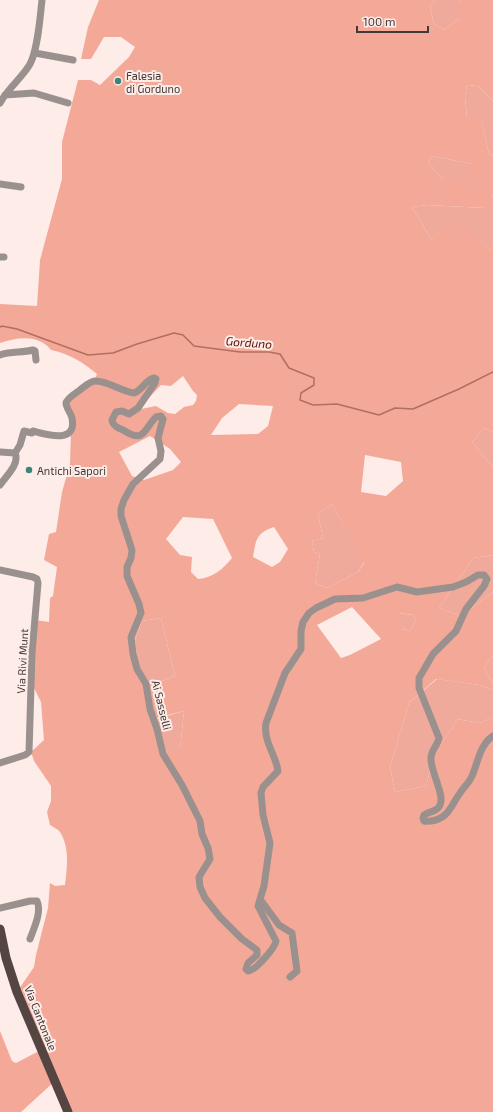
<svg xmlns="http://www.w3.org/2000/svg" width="493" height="1112" viewBox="0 0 493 1112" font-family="'Exo 2',sans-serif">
<rect width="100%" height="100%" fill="#fdece8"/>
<path fill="#efaa9b" d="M435,0H461L459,3V18L445,30L434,24L430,7Z
M467,85L478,86L493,101V156L489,154L481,118H467L465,96Z
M432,156L472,164V180H443L428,162Z
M493,194V251L454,223L431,239L412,207L427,205L484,208Z
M484,428L493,432V468L472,442Z
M332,504L364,562L358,572L327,588L315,583L320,554L314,552L312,541L323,538L318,514Z
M493,555V592L461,616L439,608L473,558Z
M399,613L413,615L416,621L410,631L403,629Z
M161,618L175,676L151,685L138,666L135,640L142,621Z
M493,656V684L484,667Z
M437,679L480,685L493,690V717L480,723L457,719L452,729L435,751L426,786L395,792L390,767L409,703Z
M184,711L180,750L163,752L156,719Z"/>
<path fill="#f4a998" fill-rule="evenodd" d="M99,0H435L430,7L434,24L445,30L459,18V3L461,0H493V101L478,86L467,85L465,96L467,118L481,117L489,154L493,156V194L485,208L427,205L412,207L431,239L454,222L493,251V432L484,428L472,442L493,468V555L473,558L439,608L461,616L493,592V656L484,667L493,684V690L480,685L436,679L409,703L390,767L395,792L426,786L435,751L452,729L457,719L480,723L493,717V1112H68L55,1081L21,1112H0V1031L12,1061L16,1063L41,1050L17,992L34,967L36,955L48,908L50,883L55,886L65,885C67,867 70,848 60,832C58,829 53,827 50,825L47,812L51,801V786L34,761L31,752L44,740L41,702L31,682L35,620L49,622L50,598L53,596L57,567L44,560L49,534L56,532L62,492L70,464L71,430L66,403L94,381L97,374C84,363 68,353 51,350C39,334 17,337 0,343V304L37,306L40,260L62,179V142L78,80H91L100,85L129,57L135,47L121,37H104L91,59H81L88,27ZM432,156L472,164V180H443L428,162ZM183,376L193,391L197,395L196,401L193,405L184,407L175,414L168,413L156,406L141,409L144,403L161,385L171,386ZM239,404L273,406L268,426L258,434L211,435L222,418ZM150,436L170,449L181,462L173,470L144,480L132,476L119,452ZM365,455L401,462L403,481L386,496L361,492ZM332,504L364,563L358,572L327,588L315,583L320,554L314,552L312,541L323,538L318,514ZM183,517L213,519L232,558C223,569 213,578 198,579L191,572L192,557L180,555L166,539ZM274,527L288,549L280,562L272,567L253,557C256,540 256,533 274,527ZM352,607L381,639L350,655L341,658L317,625ZM400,613L413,615L416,621L410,631L403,629ZM161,618L175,676L151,685L138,666L135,640L142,621ZM184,711L180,749L163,752L156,718Z"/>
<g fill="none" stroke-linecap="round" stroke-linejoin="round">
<path stroke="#b16f61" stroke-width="1.5" d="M0,327L2,326L17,329L88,355L113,353L137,344L174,333L183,335L194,346L240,352H269L280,354L289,368L314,378V385L301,393L300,400L313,405L337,404L379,415L395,408L413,409L459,389L493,372"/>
<path stroke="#9a918f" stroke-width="7" d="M35,53L73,60
M5,95L34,93L68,103
M0,103C8,88 22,78 30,64C38,49 40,17 42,0
M0,184L21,187
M0,257H4
M0,355C11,351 22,353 33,350L35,351L36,360
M0,452L15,453
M15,453L20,445L24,431L32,433L33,431C48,435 77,444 72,418C71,413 66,408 66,403C67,398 76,393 80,390C84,387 90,381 95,381C108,381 121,391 134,393C143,390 145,380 154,378L156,379L155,383L138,408L129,414L122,411L116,412L112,420C113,426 118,428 123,430C145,444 143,430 156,417L161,416L163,419L158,438L161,451L160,459L133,484L124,500L121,509V516L132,550L131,558L127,567V576L139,604L141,613L131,637L133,654L137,669L146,684L150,709L157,729L163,754L182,785L200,821L202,834L208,848L210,859L199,877L200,887L205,898L220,917L242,939L257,950V955L248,963L246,969L248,971C255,971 275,948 276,941L258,906L264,886L270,843L263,815L261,793L263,787L278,771C276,755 263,741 266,723L285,673L301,649V631L303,622L309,613L316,608L335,599L363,598L397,587L417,592L453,587L466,582L478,575H484L487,579L484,586L466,609L456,631L433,654L419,678V688L439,738C438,745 431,750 431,758C430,772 448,799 438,808C434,812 428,812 424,815L423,818L424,821C428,822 432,821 436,820C450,815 452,804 460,793C463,788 468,784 471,778C478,764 479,745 493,736
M0,485C6,476 20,464 15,453
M0,570L33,577L37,579L38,583L32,653L29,752L25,755L0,763
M260,899L279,925L292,933L297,971L290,977
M0,908L30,901H37C42,912 34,928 30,939"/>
<path stroke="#544542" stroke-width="9" d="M0,929L6,958L17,992L68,1112"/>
</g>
<g fill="#3e8379" stroke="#fdece8" stroke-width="1.5">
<circle cx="118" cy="81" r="4"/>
<circle cx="29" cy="470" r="4"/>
</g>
<g text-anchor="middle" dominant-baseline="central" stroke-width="4" stroke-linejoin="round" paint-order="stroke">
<g font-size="11" fill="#413937" stroke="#fdece8" text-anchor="start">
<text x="126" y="75">Falesia<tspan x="126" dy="13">di Gorduno</tspan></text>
<text x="37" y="470">Antichi Sapori</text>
</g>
<g font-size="11" fill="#413937" stroke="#fdece8">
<text transform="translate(22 661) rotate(-87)">Via Rivi Munt</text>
<text transform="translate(162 705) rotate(76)">Ai Sasselli</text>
<text transform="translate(41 1018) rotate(68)">Via Cantonale</text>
</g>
<g font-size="12" font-style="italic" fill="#5f0c00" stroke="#fdece8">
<text transform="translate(249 342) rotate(4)">Gorduno</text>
</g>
</g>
<path d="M357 26v6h71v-6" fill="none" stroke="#413937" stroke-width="2"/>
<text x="363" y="26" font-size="12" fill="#413937" stroke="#fdece8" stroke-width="3" paint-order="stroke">100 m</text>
</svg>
